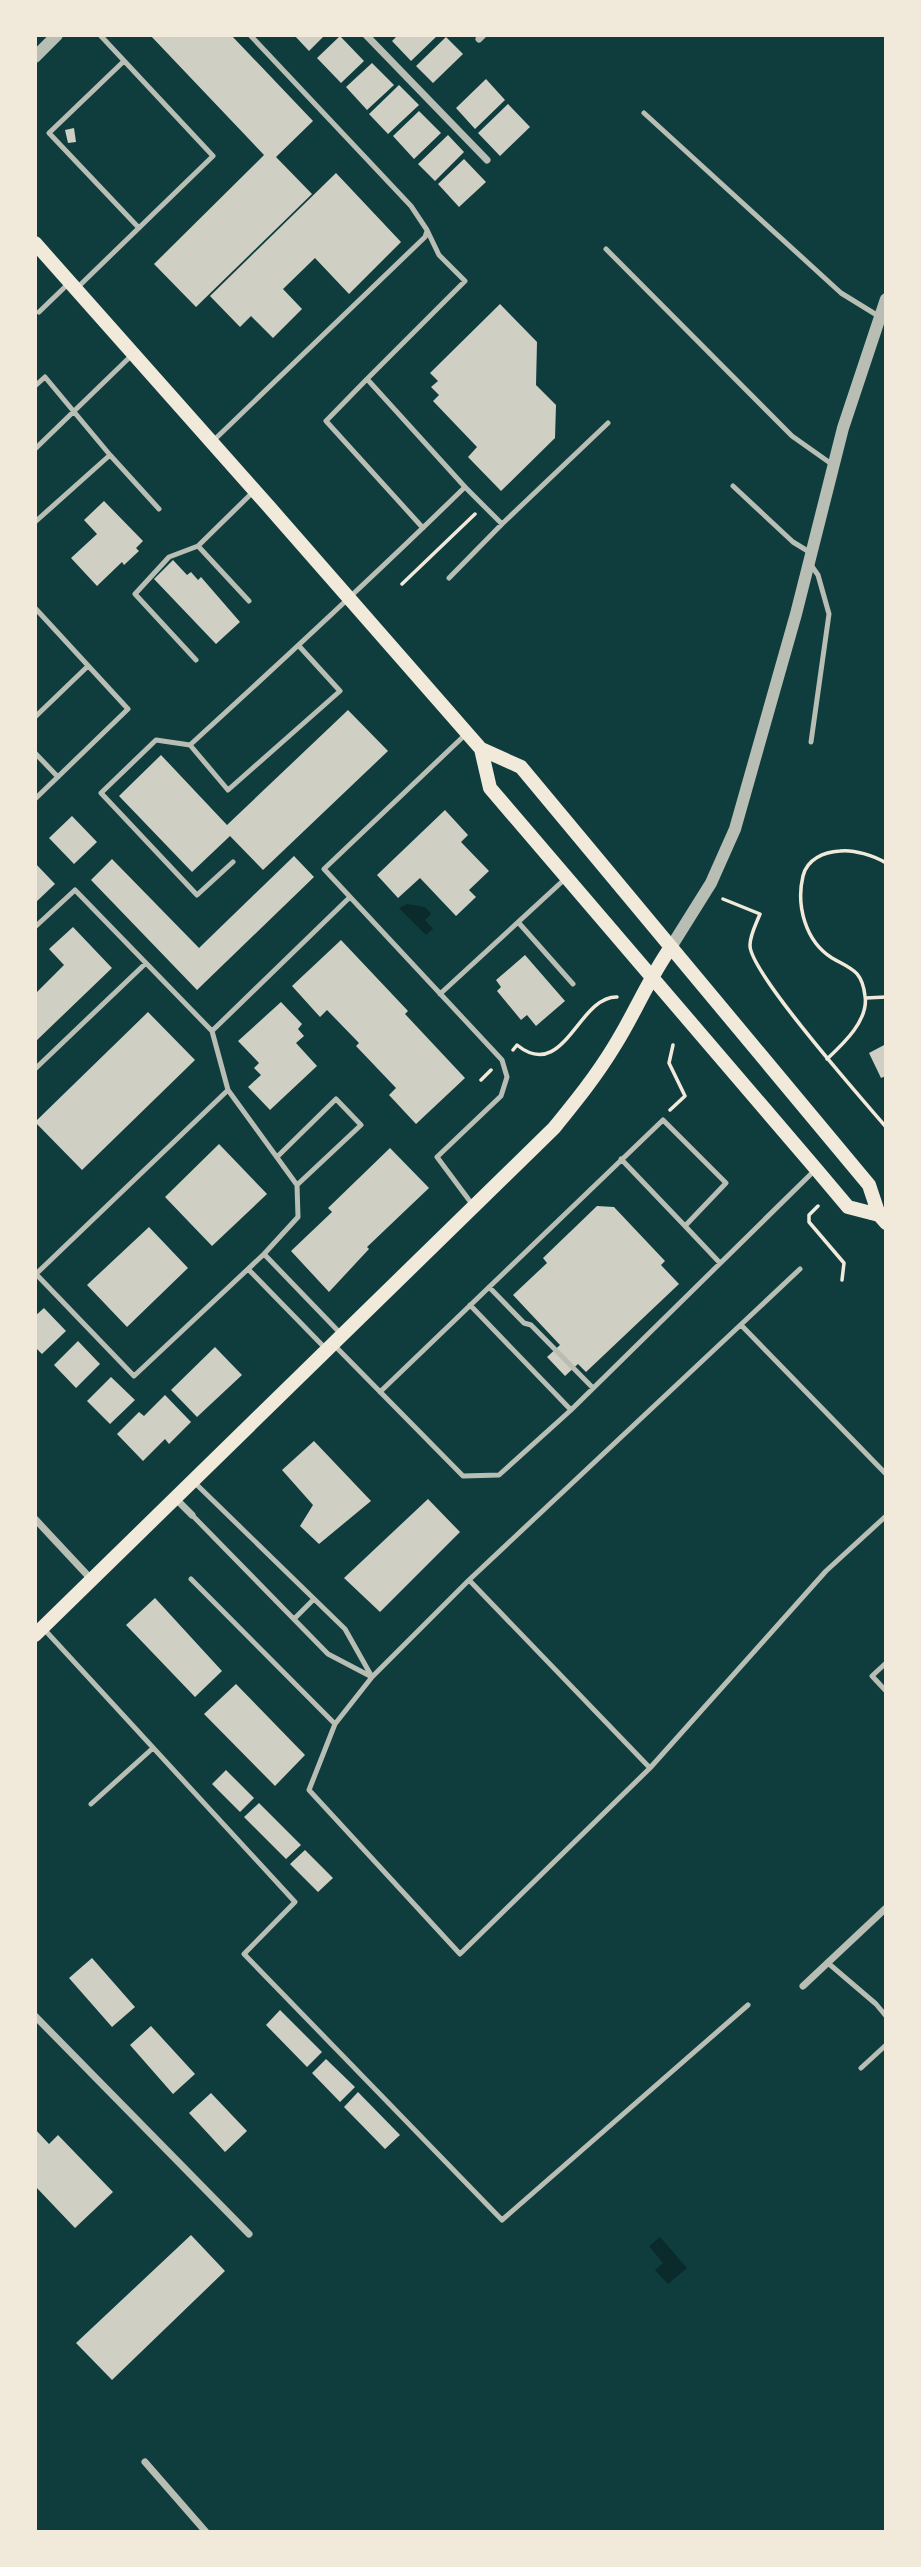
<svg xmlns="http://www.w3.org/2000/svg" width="921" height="2567" viewBox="0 0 921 2567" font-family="'Exo 2',sans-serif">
<rect width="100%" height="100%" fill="#0f3d3e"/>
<path fill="#0a2a2b" d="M407,904L425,907L431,914L425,920L433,929L426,935L399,908Z
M660,2237L687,2268L668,2284L655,2270L663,2263L649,2246Z"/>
<path fill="#cfcfc3" d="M150,35H231L313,121L276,157L312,194L196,307L154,264L264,155Z
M294,35H325L309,51Z
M398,35H438L411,61L392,41Z
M340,36L364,61L341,83L317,58Z
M446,37L463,54L433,83L416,66Z
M372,63L394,85L367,110L346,87Z
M486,79L505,100L475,129L456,108Z
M399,85L419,105L388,134L369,114Z
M508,104L530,127L500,156L478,133Z
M419,111L441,133L414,159L393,136Z
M74,128L76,142L68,143L65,130Z
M448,135L464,152L435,181L418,164Z
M464,159L486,182L459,207L438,184Z
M336,173L401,242L349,294L315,258L283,289L302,309L273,338L251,316L240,327L210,296Z
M500,304L537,342L536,385L556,405L555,438L501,491L468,457L477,447L433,401L439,395L431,387L438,381L430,373Z
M104,501L143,541L136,548L139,551L124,565L122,562L97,586L71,558L97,534L84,520Z
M173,560L187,575L191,572L198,580L201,577L240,622L216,644L154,579Z
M348,710L388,751L263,870L230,836L192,872L119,796L161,755L227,825Z
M445,810L468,835L461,842L489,871L469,890L476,897L456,916L420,878L398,898L377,875Z
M72,816L97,842L74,864L49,838Z
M294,856L314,877L197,990L91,880L112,859L199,948Z
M35,863L55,884L35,903Z
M73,927L112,968L35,1042V994L64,965L49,949Z
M341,940L408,1011L405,1014L465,1078L416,1124L389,1095L396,1088L356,1046L359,1043L327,1010L320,1017L292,986Z
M525,955L565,1001L536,1026L527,1015L521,1020L497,991L501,987L496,980Z
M281,1002L302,1024L298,1029L304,1036L296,1043L317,1066L270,1110L248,1087L261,1075L254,1068L259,1063L238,1041Z
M148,1012L195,1060L82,1170L35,1122Z
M886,1044V1076L881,1078L869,1053Z
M219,1144L267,1194L212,1246L165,1197Z
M390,1148L429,1188L367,1247L369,1249L329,1292L291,1251L332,1212L328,1208Z
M597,1206L614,1207L665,1261L661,1265L679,1284L586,1372L578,1364L565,1376L547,1357L560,1345L513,1295L547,1263L543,1258Z
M149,1227L188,1268L127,1327L87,1285Z
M44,1308L66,1331L42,1354L35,1347V1316Z
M78,1341L100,1364L76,1388L54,1365Z
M215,1347L242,1375L197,1417L171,1390Z
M111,1377L135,1400L110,1424L87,1401Z
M165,1395L191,1422L169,1444L165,1439L143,1461L117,1434L139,1412L144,1416Z
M314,1441L371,1501L319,1544L300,1526L313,1505L282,1470Z
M428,1499L460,1532L380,1612L344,1578Z
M155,1598L222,1671L195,1697L126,1625Z
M236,1684L305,1755L275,1786L204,1714Z
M226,1770L254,1798L240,1812L212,1784Z
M259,1803L301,1845L286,1859L244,1817Z
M305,1850L333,1878L318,1892L290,1864Z
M92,1958L135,2007L112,2027L69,1978Z
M280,2010L322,2052L307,2067L266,2025Z
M151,2026L195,2074L173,2094L130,2045Z
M326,2059L355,2087L340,2102L312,2073Z
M358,2092L400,2135L385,2149L344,2107Z
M211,2093L247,2131L225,2152L189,2113Z
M35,2129L49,2144L58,2135L113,2192L75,2228L35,2186Z
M191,2235L225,2271L112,2380L76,2343Z"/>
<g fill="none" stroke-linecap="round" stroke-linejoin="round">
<path stroke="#f1e9da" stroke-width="3.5" d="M402,584L475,514
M723,899L760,914C756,924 750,935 750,945C749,972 863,1100 886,1127
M866,998L886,997
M513,1050L517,1045C564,1083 578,996 617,997
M827,1059C843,1044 869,1020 865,996C862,970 851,969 832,958C805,941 796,905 803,876C807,859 824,852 840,851C853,849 875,856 886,863
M481,1080L491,1070
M670,1110L685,1096L669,1063L673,1045
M818,1206L809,1215V1222L844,1263L842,1280"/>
<path stroke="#b8beb3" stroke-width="5" d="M250,35L411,206L427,230L439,255L465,281L367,379L465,487
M124,61L49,133L139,228
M644,113L841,293L880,317
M606,249L792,436L833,465
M78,287L213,156L100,35
M39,312L69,283
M367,379L326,421L423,528
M35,386L45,377L110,455L35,522
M212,442L425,237L427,231
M35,449L133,354
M110,455L159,509
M733,486L793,542L811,553
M449,578L502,524
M249,601L198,546L253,492
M35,608L128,709L35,799
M299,646L340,691L228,790L190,745C283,660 375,575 465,487L502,524L608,423
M196,660L135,594L169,557L198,546
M35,717L88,666
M466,734L324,869L502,1060L507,1077L501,1096L437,1157L472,1204
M811,742L829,614L818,575L811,565
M190,745L156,740L101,793L197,895L233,862
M35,753L58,777
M518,922L573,984
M35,927L75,890L212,1031L228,1090L297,1185L298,1217L264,1254L134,1376L35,1273
M440,994L566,878
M212,1031L349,898
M35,1069L146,963
M277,1157L336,1099L361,1125L297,1185
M621,1159L685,1226
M264,1254L342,1335
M248,1269L326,1349
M36,1274L228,1090
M489,1287L524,1323L531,1325L593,1388
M470,1305L571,1410
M741,1325L886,1474
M335,1346L463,1476L499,1475L571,1410L816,1169
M380,1392L663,1120L726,1183L685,1226L720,1263
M195,1483L345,1629L372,1677
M192,1515L328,1654L370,1676
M191,1579L335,1724L309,1790L460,1954L650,1768
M469,1580L650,1768L826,1571L886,1516
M294,1619L314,1599
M43,1628L295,1902L244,1954L502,2220L748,2005
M886,1663L872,1676L886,1691
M335,1724L372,1677L469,1580L800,1269
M91,1804L153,1748
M828,1963L876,2004L886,2016
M861,2068L886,2045"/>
<path stroke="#b8beb3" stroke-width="7" d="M366,35L487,160
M479,39L483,35
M175,1498L192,1515
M35,1519L91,1579
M803,1986L886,1908
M35,2016L249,2234
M145,2462L206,2532"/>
<path stroke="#b8beb3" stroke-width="12" d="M35,57L57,35
M671,947L711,883L735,829L796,614L843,428L886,299"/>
<path stroke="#f1e9da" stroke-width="14" d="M35,243L271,509L481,749L521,767L869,1185L879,1215L886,1223
M481,749L490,788L816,1169L848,1207L879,1215
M35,1635L554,1128C576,1101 597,1075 615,1045C635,1013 649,978 671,947"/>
</g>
<rect width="921" height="2567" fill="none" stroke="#f1e9da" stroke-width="74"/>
</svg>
